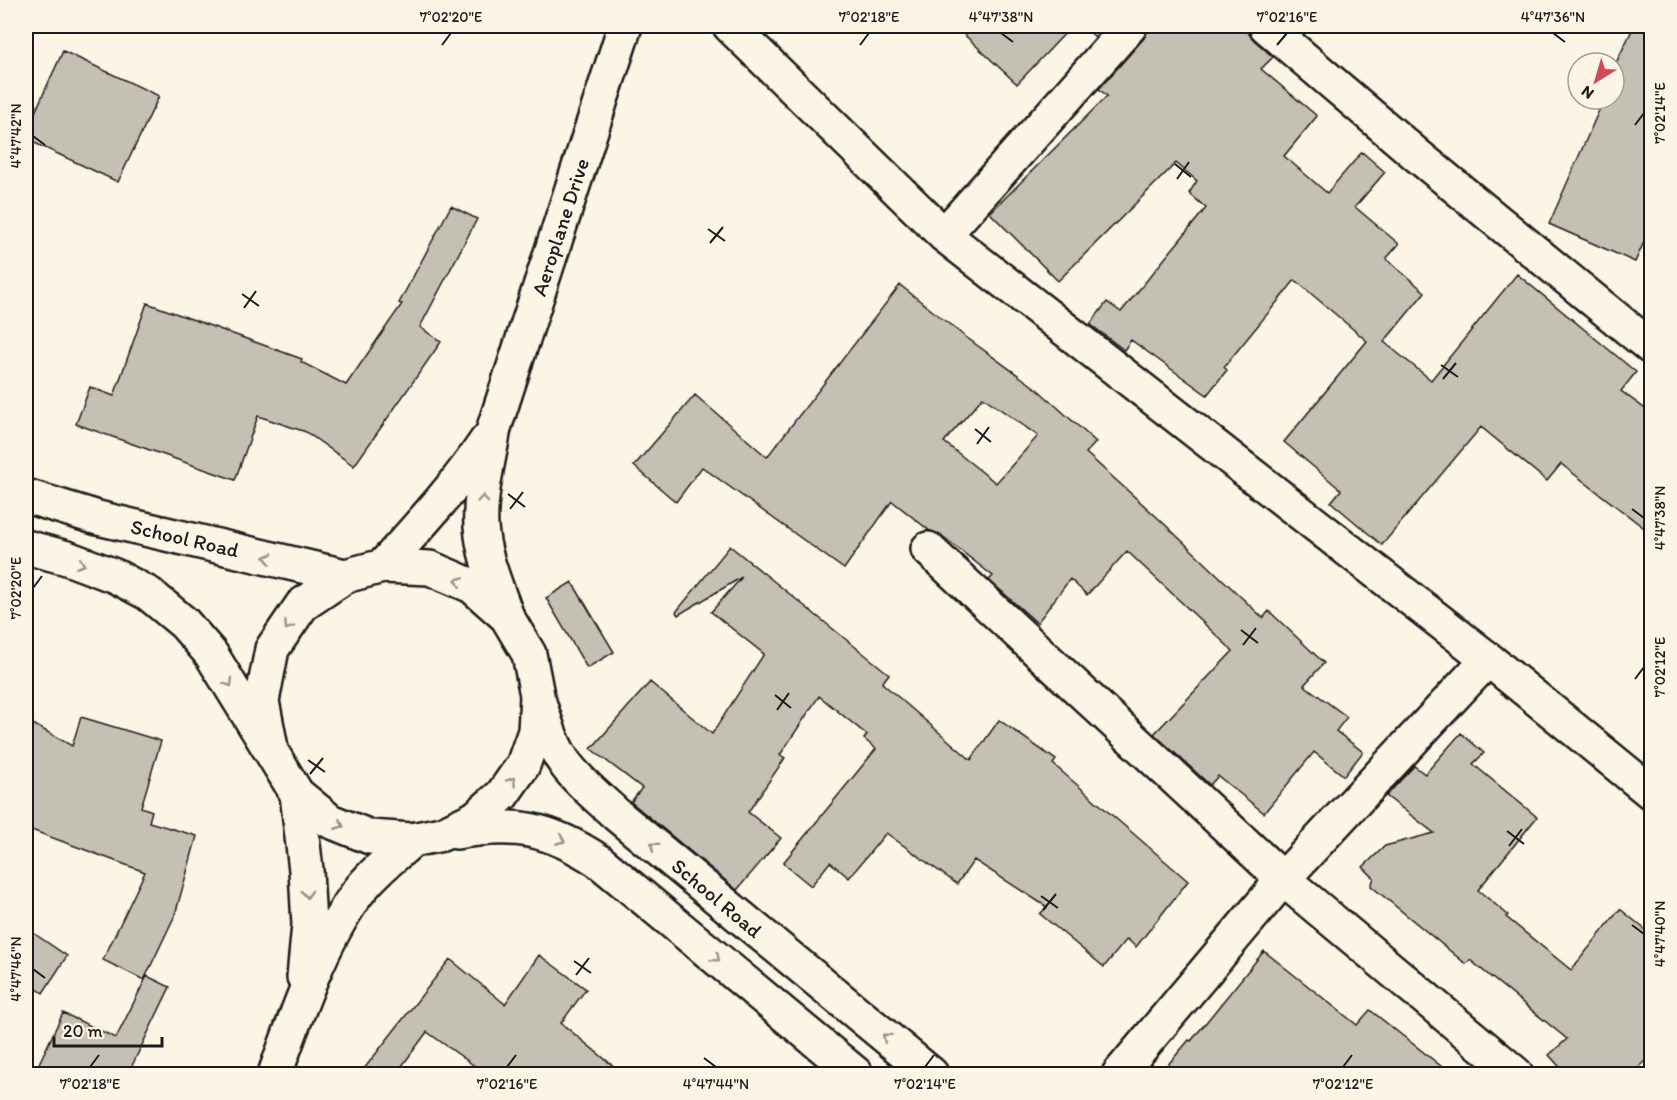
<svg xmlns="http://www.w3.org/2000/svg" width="1677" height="1100" viewBox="0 0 1677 1100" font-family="Itim,sans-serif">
<rect width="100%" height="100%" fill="#fcf5e5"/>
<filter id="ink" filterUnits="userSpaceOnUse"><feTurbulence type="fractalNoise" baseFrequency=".0167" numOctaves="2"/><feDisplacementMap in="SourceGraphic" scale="12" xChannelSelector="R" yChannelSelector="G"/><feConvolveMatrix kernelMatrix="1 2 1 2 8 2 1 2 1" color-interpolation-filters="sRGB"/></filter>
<g filter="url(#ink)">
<path fill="#c4c0b3" stroke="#1c1c1c" stroke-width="1.5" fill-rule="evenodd" d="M955,26H1072L1017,84Z
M1083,26H1105L1095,37Z
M1148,26H1242L1254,40L1273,57L1261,69L1317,116L1284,156L1327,193L1362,152L1385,172L1355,207L1399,244L1386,259L1425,292L1384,342L1431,380L1517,274L1636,372L1621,391L1652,414V534L1561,464L1547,481L1481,427L1382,545L1331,502L1341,490L1284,442L1367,341L1295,280L1224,367L1227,370L1207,395L1131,340L1124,350L1090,324L1107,302L1121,312L1206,208L1189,193L1197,181L1176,163L1058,281L990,213L1107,96L1099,89L1144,38Z
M1634,26H1652V224L1635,262L1549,224L1604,99H1614V67Z
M63,51L159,96L118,182L26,139V132Z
M451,206L477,219L420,327L441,342L354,466L306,432L258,416L235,480L76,424L90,387L114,396L147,303L302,359L301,362L346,385L402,304L399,303Z
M900,285L963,335L1037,389L1096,442L1086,453L1158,518L1263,618L1269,611L1324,663L1304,685L1347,717L1336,731L1363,752L1344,776L1314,752L1264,813L1218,776L1210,785L1154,734L1233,651L1127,551L1087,595L1070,579L1037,623L989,580L993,576L941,535L930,531L892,501L844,569L702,467L676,502L634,466L695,395L767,457ZM983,397L1038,436L996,483L944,442Z
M730,546L889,674L882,683L971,760L999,720L1056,760L1053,764L1188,881L1136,947L1127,939L1104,967L1040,914L1047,907L974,860L957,884L886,833L849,878L830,862L811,886L783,863L876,749L864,739L867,735L819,696L780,755L785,758L748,812L781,838L737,890L631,802L642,788L591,749L650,682L712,734L764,654L711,612L742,577L678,615L676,612Z
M572,582L614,652L587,668L546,598Z
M81,717L161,741L141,807L152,811L149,822L197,836L175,915L144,980L103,960L145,872L26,828V720L72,746Z
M1461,733L1484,753L1473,764L1537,817L1478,890L1508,915L1506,917L1571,970L1620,909L1652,935V1056L1631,1074H1566L1549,1055L1567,1039L1470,960L1466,964L1371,886L1374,878L1363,867L1385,846L1434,833L1386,796L1414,766L1425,774Z
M26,928L67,956L43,993L26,981Z
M1264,951L1357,1025L1370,1010L1451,1074H1160L1189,1040L1191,1041Z
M539,955L586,989L561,1023L623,1074H486L427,1032L396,1074H360L450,959L505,1004Z
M147,976L170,987L128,1074H34L63,1013L116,1038Z"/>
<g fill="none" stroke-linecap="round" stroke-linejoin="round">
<g stroke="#1c1c1c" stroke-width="38">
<path id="minor" d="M730,26L944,235L1488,659L1652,793
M1266,26L1418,156L1652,348
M944,235L1130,26
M928,549L1283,879L1516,1074
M383,566C420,525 456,486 487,440
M507,617C497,588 483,557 481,526C479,494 489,460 494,428L625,26
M297,794L306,870L309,925L304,977
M275,1074C296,1016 320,945 356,895C371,874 393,857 412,840
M1119,1074L1283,879L1488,659"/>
</g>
<g stroke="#1c1c1c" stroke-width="38">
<path id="major" d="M26,496L98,518L345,576
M26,547L67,558L115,576L149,594L184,623L211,654L272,753L297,794L330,821L370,837L412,840L442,834L475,818L502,795L523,765L535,731L537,695L529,654L507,617L472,586L430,568L383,566L345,576L302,605L272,649L262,701L272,753
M539,702C546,724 553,748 567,766C581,784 600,799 617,815L931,1074
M456,832C515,822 549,828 599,861L856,1074"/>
</g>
<use href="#minor" stroke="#fcf5e5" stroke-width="33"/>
<use href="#major" stroke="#fcf5e5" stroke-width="33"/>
</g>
<defs><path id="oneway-chevron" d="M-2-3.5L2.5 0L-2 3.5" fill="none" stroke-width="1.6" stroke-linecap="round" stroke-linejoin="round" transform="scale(1.5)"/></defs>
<g stroke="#97938b">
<use href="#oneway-chevron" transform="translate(483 499) rotate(-86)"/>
<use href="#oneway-chevron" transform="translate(268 558) rotate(-167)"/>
<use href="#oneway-chevron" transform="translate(81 564) rotate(21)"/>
<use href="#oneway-chevron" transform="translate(459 581) rotate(-157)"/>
<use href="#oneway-chevron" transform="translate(288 626) rotate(124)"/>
<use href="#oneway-chevron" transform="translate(229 683) rotate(59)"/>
<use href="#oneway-chevron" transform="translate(512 781) rotate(-56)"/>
<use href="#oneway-chevron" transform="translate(340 825) rotate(22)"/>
<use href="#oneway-chevron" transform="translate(561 840) rotate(23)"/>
<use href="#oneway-chevron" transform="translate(654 846) rotate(-140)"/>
<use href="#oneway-chevron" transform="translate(307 894) rotate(88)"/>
<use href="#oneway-chevron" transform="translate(716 958) rotate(40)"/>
<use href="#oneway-chevron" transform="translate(886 1037) rotate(-140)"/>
</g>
</g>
<path fill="none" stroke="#1c1c1c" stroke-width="2" d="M1001,33L1013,42M1553,33L1565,42M442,45L451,33M860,45L869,33M1277,45L1287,33M1635,125L1644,113M33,136L45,145M1175,164L1191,177M1177,179L1189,162M708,229L725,241M710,243L723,227M242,294L259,306M244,308L256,291M1441,365L1458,377M1443,379L1456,363M975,429L991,442M977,444L989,427M508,494L525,507M510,509L523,492M1632,509L1644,518M33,588L42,576M1241,630L1258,643M1243,645L1256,628M1635,679L1644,667M775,695L791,708M777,710L789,693M308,760L325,772M310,774L323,758M1507,831L1524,844M1509,846L1522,829M1041,896L1058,908M1043,910L1056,894M1632,925L1644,934M574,961L591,973M33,969L45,978M576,975L589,958M704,1058L716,1067M90,1067L99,1055M507,1067L516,1055M925,1067L934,1055M1343,1067L1352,1055"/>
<g text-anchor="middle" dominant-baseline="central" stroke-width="5" stroke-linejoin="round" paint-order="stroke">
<g font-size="21" fill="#1c1c1c" stroke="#fcf5e5">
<text transform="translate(560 227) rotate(-72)">Aeroplane Drive</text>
<text transform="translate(185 538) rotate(13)">School Road</text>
<text transform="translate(717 898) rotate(40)">School Road</text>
</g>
</g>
<rect width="1677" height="1100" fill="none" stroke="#fcf5e5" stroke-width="66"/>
<g transform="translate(1596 81) rotate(217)"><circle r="28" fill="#fcf5e5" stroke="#a29e95" stroke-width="1.5"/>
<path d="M0-4.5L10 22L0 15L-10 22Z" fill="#d1495b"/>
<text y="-9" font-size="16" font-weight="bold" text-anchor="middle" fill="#1c1c1c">N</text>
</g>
<path d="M54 1037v9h108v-9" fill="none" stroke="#1c1c1c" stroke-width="3"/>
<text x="63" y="1037" font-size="18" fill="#1c1c1c" stroke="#fcf5e5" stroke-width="4.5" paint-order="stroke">20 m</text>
<rect x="33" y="33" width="1611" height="1034" fill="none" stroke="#1c1c1c" stroke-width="2"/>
<g font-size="15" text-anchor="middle" fill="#1c1c1c">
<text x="451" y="22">7°02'20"E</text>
<text x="869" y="22">7°02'18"E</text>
<text x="1001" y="22">4°47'38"N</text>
<text x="1287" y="22">7°02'16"E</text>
<text x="1553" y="22">4°47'36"N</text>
<text transform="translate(1660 113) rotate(-90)" y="5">7°02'14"E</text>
<text transform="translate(16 136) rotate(-90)" y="5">4°47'42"N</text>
<text transform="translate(1660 518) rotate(-90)" y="5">4°47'38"N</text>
<text transform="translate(16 588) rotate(-90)" y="5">7°02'20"E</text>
<text transform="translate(1660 667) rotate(-90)" y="5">7°02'12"E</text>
<text transform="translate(1660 934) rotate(-90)" y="5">4°47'40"N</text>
<text transform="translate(16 969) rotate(-90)" y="5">4°47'46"N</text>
<text x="90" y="1089">7°02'18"E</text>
<text x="507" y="1089">7°02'16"E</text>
<text x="716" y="1089">4°47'44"N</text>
<text x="925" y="1089">7°02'14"E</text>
<text x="1343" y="1089">7°02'12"E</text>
</g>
</svg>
